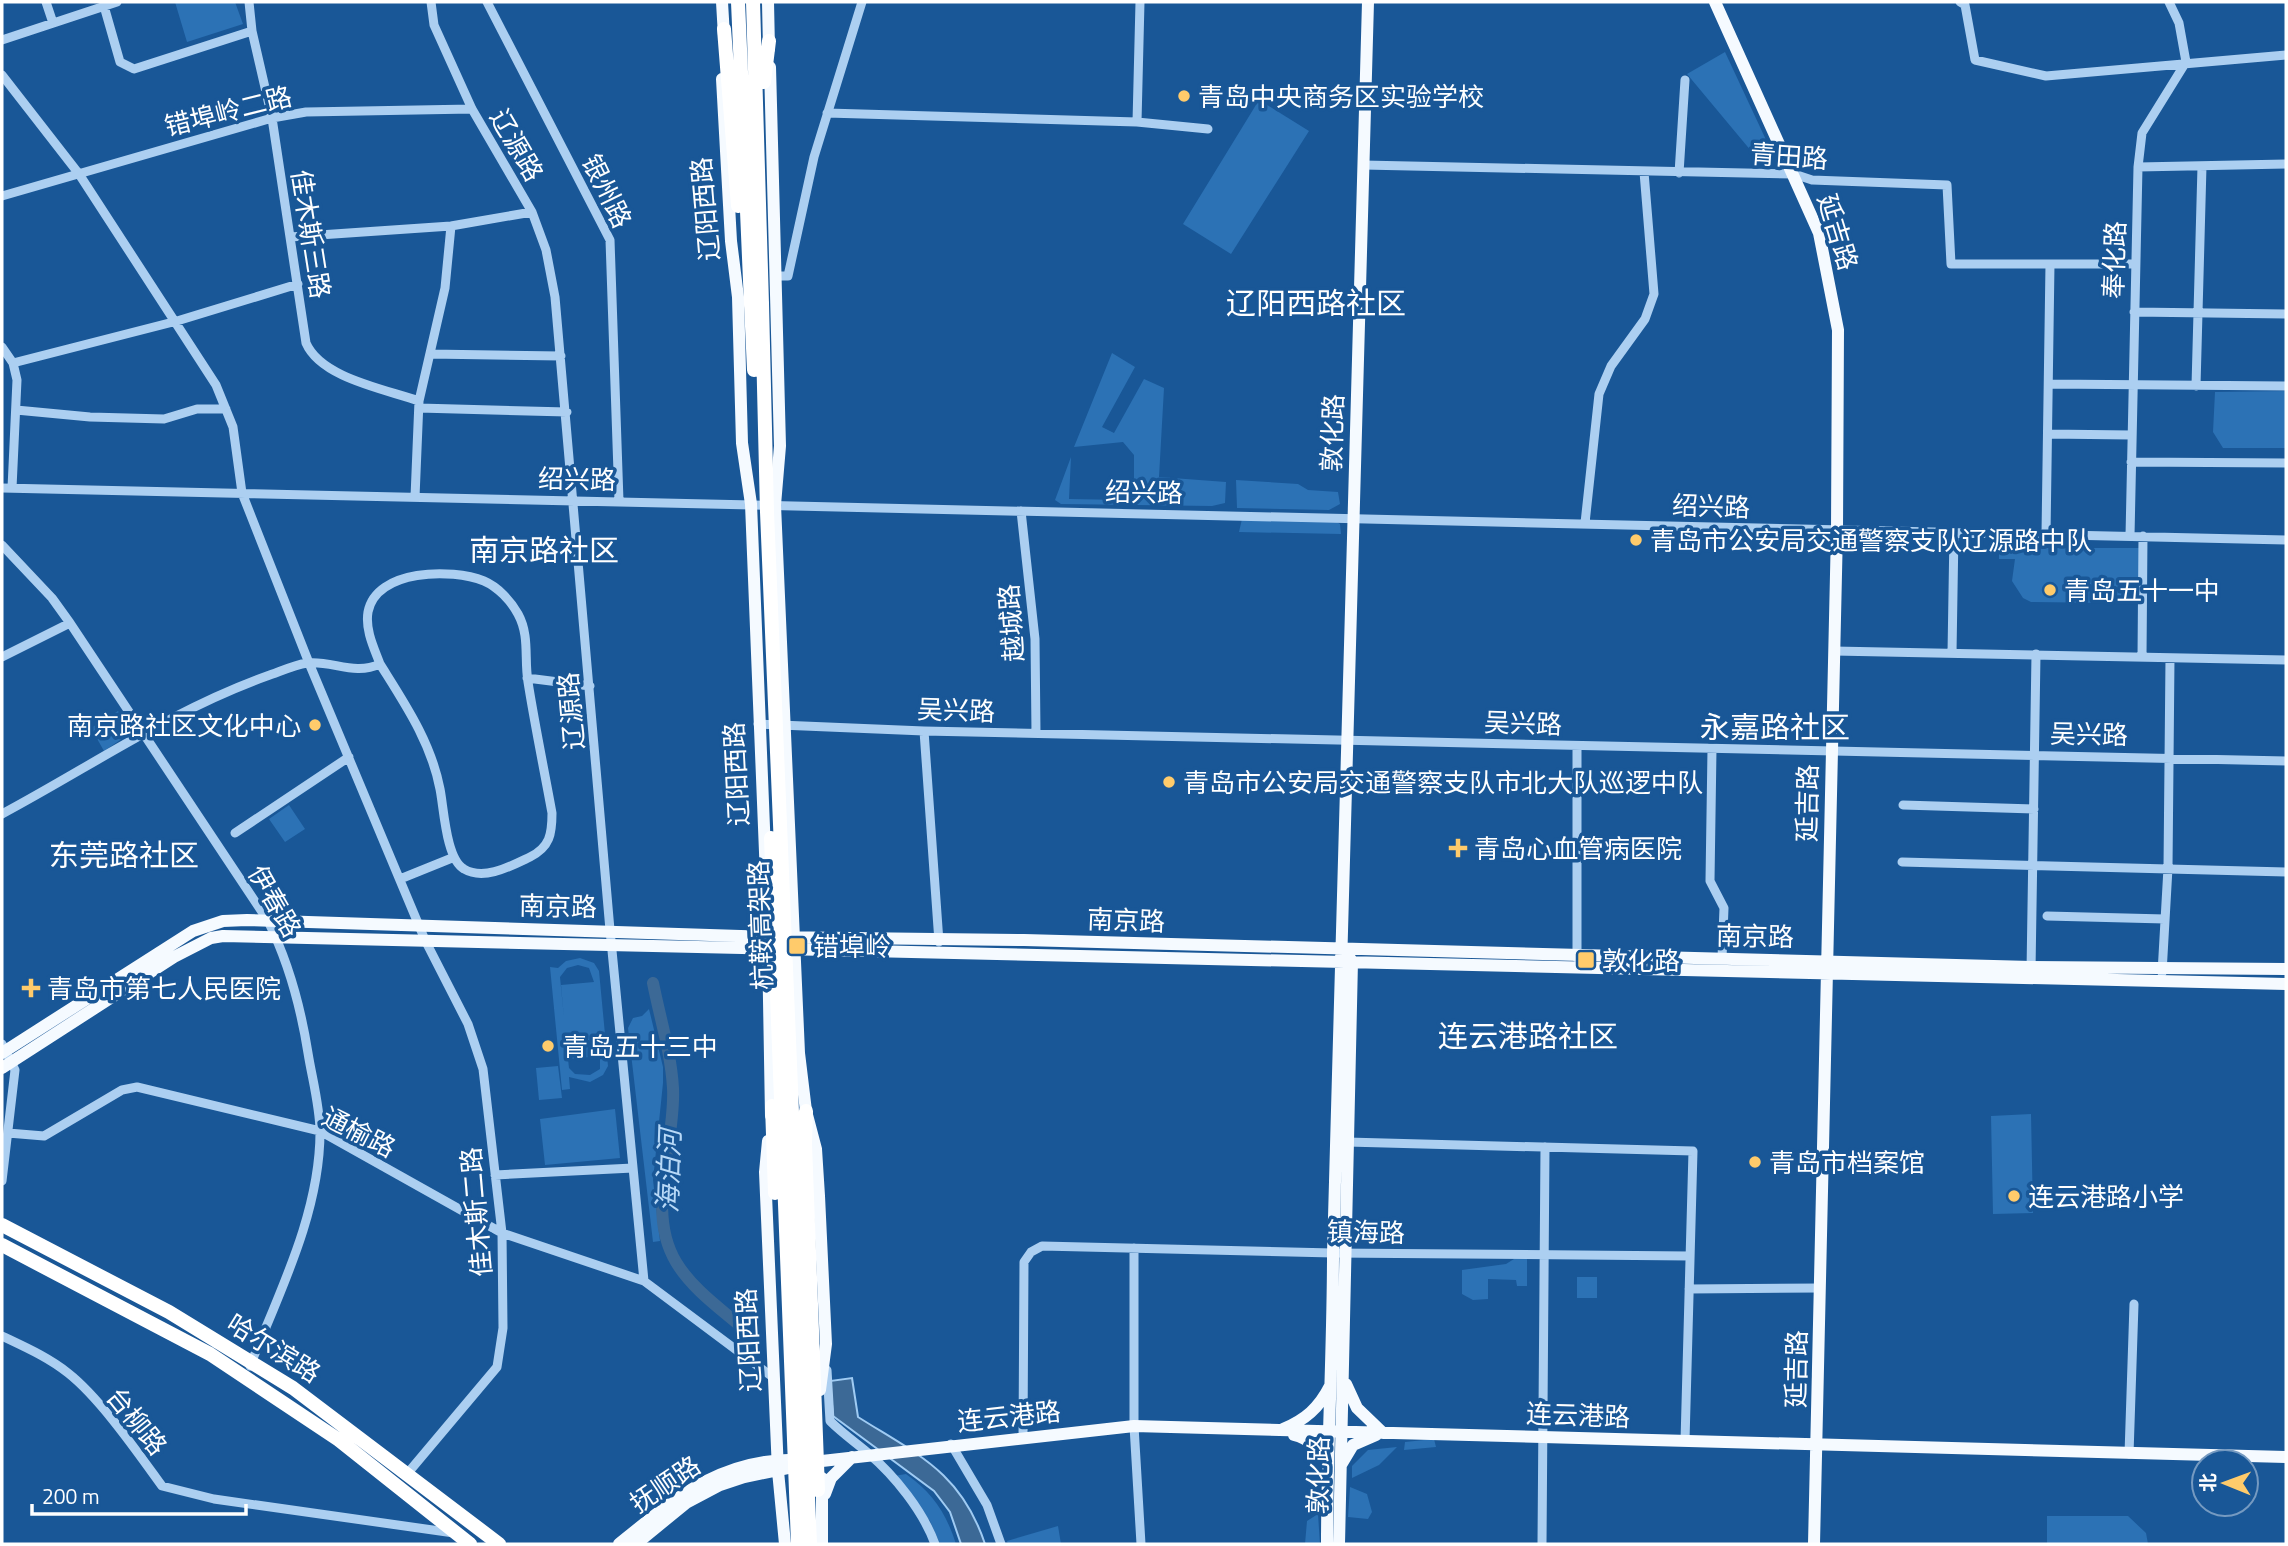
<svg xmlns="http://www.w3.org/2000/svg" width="2288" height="1546" viewBox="0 0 2288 1546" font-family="'Titillium Web','Noto Sans SC',sans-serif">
<rect width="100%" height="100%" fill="#195797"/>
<path fill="#2c72b5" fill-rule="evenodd" d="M175,2H235L243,24L187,42Z
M1725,52L1774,157L1762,164L1687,74Z
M1259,100L1309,131L1231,254L1183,224Z
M1112,353L1135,367L1102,427L1114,433L1144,379L1164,388L1159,477L1226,482L1225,503L1212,506L1061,504L1055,500L1071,457L1069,499L1125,500L1134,492V455L1123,442L1074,447Z
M2286,391V448H2223L2213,432L2215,392Z
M1236,480L1298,484L1308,490L1338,492L1340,504L1329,510L1237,508Z
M1242,519H1332L1340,524L1341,534L1239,532Z
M1999,548H2139V587L2127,600L2117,603L2031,602L2023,598L2012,581L2015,559H1999Z
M118,711L132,732L104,751L91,728Z
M289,805L305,829L285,842L269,819Z
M580,958L594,963L599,971L608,1066L603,1075L590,1082L569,1077L570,1089L562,1090L550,967L558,968L566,961ZM578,965L589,968L594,982L561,985L564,1018L560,977L567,968ZM600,1056V1069L590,1075L575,1074L569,1068L568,1059Z
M649,1009L663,1067V1083L653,1180L660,1241L653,1242L628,1028L633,1018L642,1016Z
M558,1066L562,1098L539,1100L536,1068Z
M615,1109L620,1158L545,1165L540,1119Z
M2031,1114L2033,1213L1993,1214L1991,1116Z
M1514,1259H1527V1286H1517L1516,1280L1488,1279V1299L1473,1300L1462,1294V1270L1506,1264Z
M1577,1277H1597V1298H1577Z
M1434,1439L1436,1447L1404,1450L1405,1442Z
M1397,1447L1379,1465L1352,1478V1466L1368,1450Z
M906,1474C933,1493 946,1513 956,1544H940L930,1521L894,1476Z
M1350,1487L1367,1494L1372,1512L1368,1519L1348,1517Z
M1318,1514L1320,1544H1305L1307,1521Z
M2047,1516H2128L2146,1533L2148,1544H2047Z
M1058,1526L1061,1544H1008L1007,1541Z"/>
<path fill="#3c6996" stroke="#9fcbf3" stroke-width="2" d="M852,1378L858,1417C918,1455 961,1472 985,1544H961L950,1512L934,1491L833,1416L830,1381Z"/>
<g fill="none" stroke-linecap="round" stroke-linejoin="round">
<path stroke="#3c6996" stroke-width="12" d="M653,983C660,1018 671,1053 673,1088C676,1143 645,1210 676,1262C692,1289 721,1309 744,1329"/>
<path stroke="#accff1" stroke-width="9" d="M46,2L53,23
M249,2L252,31L272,118L306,343C321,378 385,389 419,401
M431,2L434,25L472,109L532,212L546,250L555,297L610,930L644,1281L774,1378
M487,2L610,240L619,501
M1960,2L1965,5L1975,60L2046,76L2286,55
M104,6L120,62L134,69L252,31
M2,40L117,2
M2,75L79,174L216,385L233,427L242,493L309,663L425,940L468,1024L483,1069L502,1233L503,1328L497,1367L407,1474
M827,113L1137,122L1208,129
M1137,122L1140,2
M1363,165L1794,174L1812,180L1947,185L1951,264H2135
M2138,167L2286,164
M1679,173L1685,80
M2,196L272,118L306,112L472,109
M290,237L451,226L532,212
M777,276H788L814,157L862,2
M2134,312L2286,314
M2,347L13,363L17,380L12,488
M430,354L561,356
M13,363L177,321L298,284
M2049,384L2286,386
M2196,386L2202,166
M419,408L567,412
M16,410L90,417L164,419L197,409H226
M2048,434L2131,435
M2131,462L2286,463
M2,488L2286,540
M415,497L419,401L445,288L451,226
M1021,511L1035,639L1036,733
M1585,523L1599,394L1611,366L1645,319L1654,294L1644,172
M2046,534L2050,264
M2130,536L2138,167L2142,133L2186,62L2179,23L2169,2
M2,545L52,598L70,623L268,921C288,961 301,1009 308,1053C312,1078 320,1107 320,1132C320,1213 279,1293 250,1366
M1834,651L2286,660
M1952,653L1954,532
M2,657L70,623
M2142,657L2143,536
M527,678L590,686
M758,724L924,731L2286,761
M924,731L939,942
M1712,749L1710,881L1724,908L1722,958
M1903,805L2034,809
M2,814C90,767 172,710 267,676C279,672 294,665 307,663C332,660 354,676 380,664C374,648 365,630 368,612C376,569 452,568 484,581C498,587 511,601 518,614C530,636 524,658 528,682C535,726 544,769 552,813C552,834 550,847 530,857C511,866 484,881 464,869C446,859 444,809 440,789C431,742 405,704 380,664
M235,833L349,757
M1902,862L2286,872
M400,879L452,858
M2047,916L2165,919
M1577,958V746
M2031,971L2036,654
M2162,973L2168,868L2170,658
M2,1044L15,1070L2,1181
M8,1133L44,1136L122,1090L137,1087L320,1131L502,1233L644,1281
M1347,1142L1693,1151L1685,1441
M495,1175L633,1168
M1134,1248V1426L1141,1544
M1689,1289L1820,1288
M2,1336C25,1347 48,1357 68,1373C100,1398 138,1453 162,1486L214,1499L454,1533
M827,1370L830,1421C842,1433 855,1442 868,1453C895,1476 923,1511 935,1544
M1023,1438L1024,1262L1031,1252L1042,1246L1333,1253L1690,1256
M951,1444L987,1505L1001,1544
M2129,1454L2134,1304
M1542,1544L1545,1147"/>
<path stroke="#f5faff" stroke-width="12" d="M722,2L724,36
M768,2L769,49
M1715,2L1819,233L1838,330L1837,530L1814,1544
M770,67L780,446L775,505L799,1053L806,1111L816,1149L819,1196L826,1344L820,1390
M722,79L731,241L738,297L742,443L751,504L767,902
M768,942L771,1116
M2,1053L193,931L223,921L247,920L768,937L1024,940L2031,967L2286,969
M2,1068L174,957L211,938L223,936L2286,984
M768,1141L765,1172L778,1471L785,1544
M1346,1384L1357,1408L1383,1433
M1283,1429C1305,1420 1319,1408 1330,1386
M1294,1435C1307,1438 1322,1449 1326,1463
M1341,1465L1353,1445L1376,1435
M822,1478V1544
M825,1494L831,1478L852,1457
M619,1544C678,1496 724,1456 804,1460
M636,1544L686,1503L720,1485L744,1477L822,1461L1134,1426L2286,1457
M1327,1544C1327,1447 1333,1351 1333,1253L1368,2
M1339,1544L1352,961L1349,957"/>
<path stroke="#fff" stroke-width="14" d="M738,2L751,304
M753,2L762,304
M724,29L738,206
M764,82L769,41
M772,1106L775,1193
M805,1144L806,1111
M2,1225L169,1312L293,1388L499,1544
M2,1245L210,1354L339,1440L470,1544"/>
<path stroke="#fff" stroke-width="14" d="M751,304L754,370
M762,304L767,512L810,1544
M771,838L798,1544
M805,1144L818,1490"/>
</g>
<g fill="#ffcb6b" stroke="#195797" stroke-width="2.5">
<circle cx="1184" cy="96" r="7"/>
<circle cx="1636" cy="540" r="7"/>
<circle cx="2050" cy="590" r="7"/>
<circle cx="315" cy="725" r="7"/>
<circle cx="1169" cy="782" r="7"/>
<path d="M1454.5 837.5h7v7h7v7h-7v7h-7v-7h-7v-7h7z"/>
<rect x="788" y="937" width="18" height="18" rx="3.5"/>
<rect x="1577" y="951" width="18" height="18" rx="3.5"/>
<path d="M27.5 977.5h7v7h7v7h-7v7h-7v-7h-7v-7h7z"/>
<circle cx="548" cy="1046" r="7"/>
<circle cx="1755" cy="1162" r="7"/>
<circle cx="2014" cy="1196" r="7"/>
</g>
<g text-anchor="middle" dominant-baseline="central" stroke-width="7" stroke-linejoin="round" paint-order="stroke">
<g font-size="26" fill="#fff" stroke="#195797" text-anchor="start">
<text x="1198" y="96">青岛中央商务区实验学校</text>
<text x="1650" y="540">青岛市公安局交通警察支队辽源路中队</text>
<text x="2064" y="590">青岛五十一中</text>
<text x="301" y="725" text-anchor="end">南京路社区文化中心</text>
<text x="1183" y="782">青岛市公安局交通警察支队市北大队巡逻中队</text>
<text x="1474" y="848">青岛心血管病医院</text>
<text x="813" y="946">错埠岭</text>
<text x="1602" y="960">敦化路</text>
<text x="47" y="988">青岛市第七人民医院</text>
<text x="562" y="1046">青岛五十三中</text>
<text x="1769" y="1162">青岛市档案馆</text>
<text x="2028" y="1196">连云港路小学</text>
</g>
<g font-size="26" fill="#fff" stroke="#195797">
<text transform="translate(228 111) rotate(-14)">错埠岭二路</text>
<text transform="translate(517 145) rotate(60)">辽源路</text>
<text transform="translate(1789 156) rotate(4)">青田路</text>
<text transform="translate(607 191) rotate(64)">银州路</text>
<text transform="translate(705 209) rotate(-95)">辽阳西路</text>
<text transform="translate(1838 232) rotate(73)">延吉路</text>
<text transform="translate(311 234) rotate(81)">佳木斯三路</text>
<text transform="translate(2114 260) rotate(-88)">奉化路</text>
<text transform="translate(1332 433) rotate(-88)">敦化路</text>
<text transform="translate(577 479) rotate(1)">绍兴路</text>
<text transform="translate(1144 492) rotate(1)">绍兴路</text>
<text transform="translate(1711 506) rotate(2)">绍兴路</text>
<text transform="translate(1011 623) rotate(-94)">越城路</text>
<text transform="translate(956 710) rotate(2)">吴兴路</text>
<text transform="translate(571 711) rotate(-95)">辽源路</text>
<text transform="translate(1523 723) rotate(2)">吴兴路</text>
<text transform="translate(2089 734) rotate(1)">吴兴路</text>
<text transform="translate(736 774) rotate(-93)">辽阳西路</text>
<text transform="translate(1807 803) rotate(-89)">延吉路</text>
<text transform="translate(275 901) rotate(60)">伊春路</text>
<text transform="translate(558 906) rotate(1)">南京路</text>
<text transform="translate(1126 920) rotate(2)">南京路</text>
<text transform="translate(760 925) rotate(-92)">杭鞍高架路</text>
<text transform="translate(1755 936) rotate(1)">南京路</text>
<text transform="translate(359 1132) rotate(27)">通榆路</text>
<text transform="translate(476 1212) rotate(-95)">佳木斯二路</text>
<text transform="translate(1366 1232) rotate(1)">镇海路</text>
<text transform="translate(748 1340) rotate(-93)">辽阳西路</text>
<text transform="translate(274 1348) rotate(32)">哈尔滨路</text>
<text transform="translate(1796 1369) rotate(-89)">延吉路</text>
<text transform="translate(1578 1415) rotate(2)">连云港路</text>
<text transform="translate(1009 1416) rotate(-6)">连云港路</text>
<text transform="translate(137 1421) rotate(51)">台柳路</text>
<text transform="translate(1318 1475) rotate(-89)">敦化路</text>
<text transform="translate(665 1484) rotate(-34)">抚顺路</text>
</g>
<g font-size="28" font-style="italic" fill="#b8d9f7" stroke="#195797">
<text transform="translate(668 1171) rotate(-88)">海泊河</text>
</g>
<g font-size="30" fill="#fff" stroke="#195797">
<text x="1316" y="303">辽阳西路社区</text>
<text x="544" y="550">南京路社区</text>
<text x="1775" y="727">永嘉路社区</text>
<text x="124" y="855">东莞路社区</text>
<text x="1528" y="1036">连云港路社区</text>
</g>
</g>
<rect width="2288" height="1546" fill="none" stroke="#ffffff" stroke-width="7"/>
<g transform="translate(2225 1483) rotate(271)"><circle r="33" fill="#195797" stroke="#759ac1" stroke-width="2"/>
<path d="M0-5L12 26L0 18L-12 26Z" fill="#ffcb6b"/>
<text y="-10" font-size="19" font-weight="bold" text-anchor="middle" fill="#ffffff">北</text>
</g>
<path d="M32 1504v10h214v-10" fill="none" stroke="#ffffff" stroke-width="3.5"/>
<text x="42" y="1504" font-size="21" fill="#ffffff" stroke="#195797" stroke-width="5" paint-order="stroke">200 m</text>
</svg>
